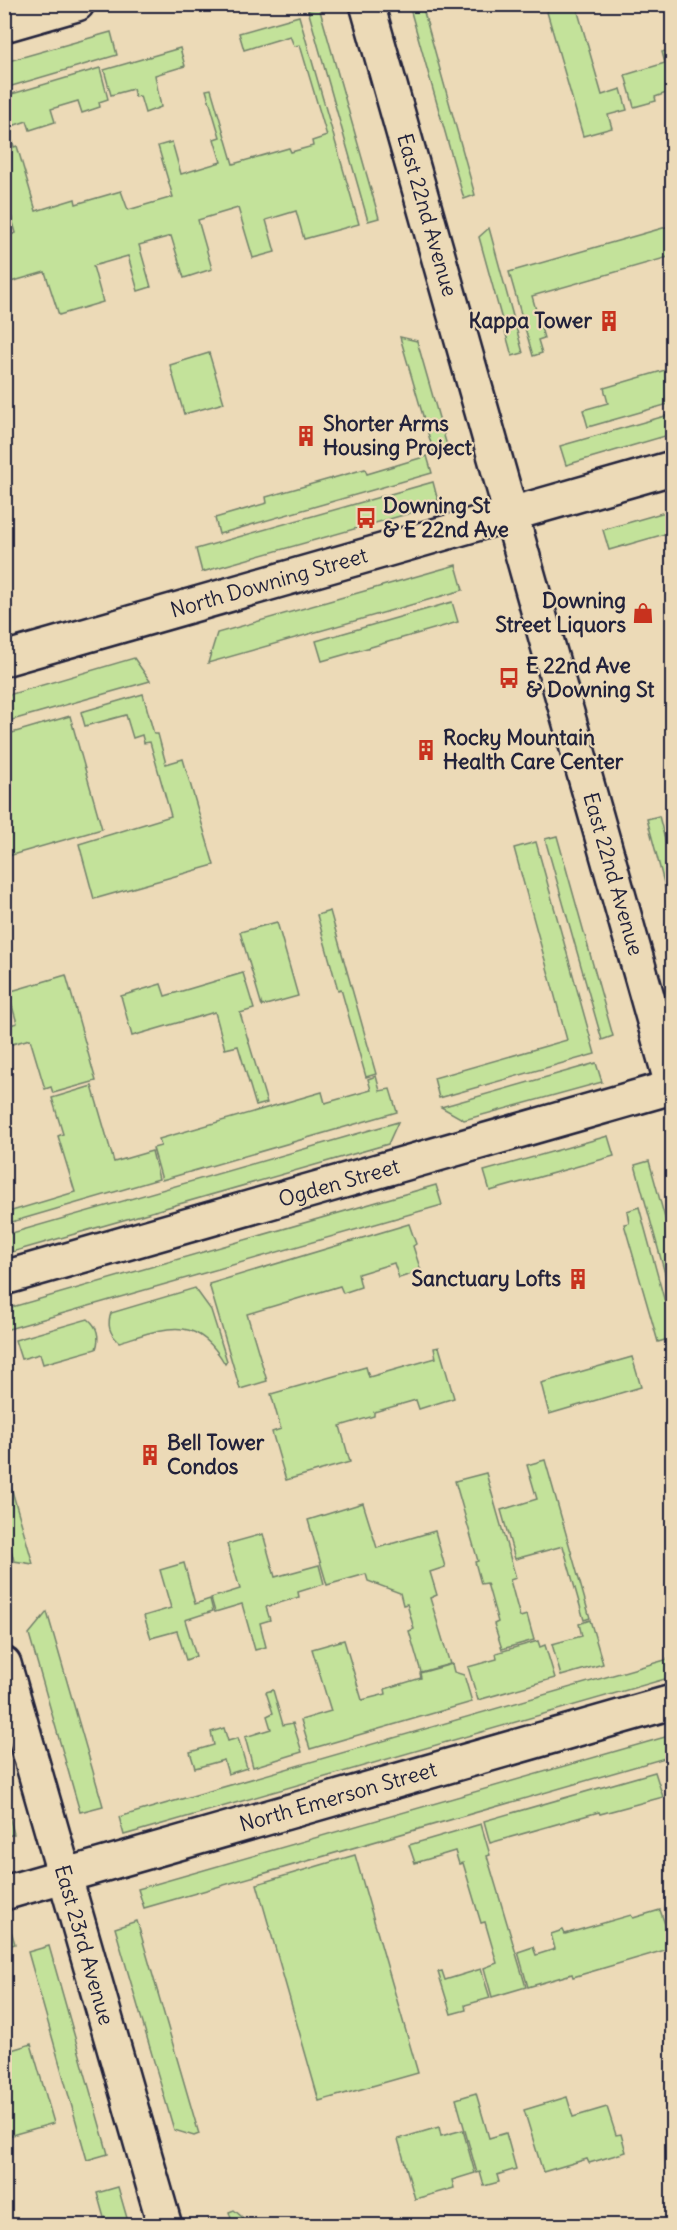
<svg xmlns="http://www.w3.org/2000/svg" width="677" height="2230" font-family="Delius,sans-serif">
  <rect width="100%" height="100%" fill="#ecdab7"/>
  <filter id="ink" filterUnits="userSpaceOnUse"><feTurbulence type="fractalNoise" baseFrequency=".0167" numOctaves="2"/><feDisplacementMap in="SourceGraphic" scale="12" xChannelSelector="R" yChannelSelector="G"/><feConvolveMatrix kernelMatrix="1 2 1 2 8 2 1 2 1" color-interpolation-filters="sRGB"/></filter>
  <g filter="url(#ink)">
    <g fill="#c3e29a" stroke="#72826a" stroke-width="1.5">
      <path d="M409 5H422L475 195 464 199Z"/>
      <path d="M545 5H576L602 95 621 89 627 110 608 115 612 128 583 136Z"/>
      <path d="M319 7 379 218 368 221 308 10Z"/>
      <path d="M299 16 359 224 304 239 296 211 266 220 275 252 253 258 238 208 198 220 212 269 184 278 171 236 139 245 151 287 138 291 128 256 93 266 103 302 59 315 45 272 7 283 9 290 5 291V237L16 233 5 194V96L100 68 108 99 99 102 100 107 82 113 78 101 51 109 55 122 30 130 27 121 9 127 14 147 17 146 36 211 75 199 76 204 121 191 128 210 173 197 158 146 172 142 181 174 221 162 214 139 220 137 206 90 211 89 233 164 289 148 291 152 313 146 312 141 327 136 300 45 294 46 290 36 244 50 239 33Z"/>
      <path d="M111 32 117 55 5 88V62Z"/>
      <path d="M180 48 185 66 155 75 161 107 145 113 140 96 135 97 133 89 111 95 104 70Z"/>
      <path d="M672 49V91L655 97 656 101 634 107 625 75 665 63 662 52Z"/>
      <path d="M670 226C673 237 673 245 672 256L532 296 544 338 538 340 542 353 533 356 509 272Z"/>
      <path d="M489 228 523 353 512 356 479 237Z"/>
      <path d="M400 337 417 341 449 453 435 457Z"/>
      <path d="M209 353 224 403 184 414 170 365Z"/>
      <path d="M672 368V403L588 427 583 410 608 403 604 388Z"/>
      <path d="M672 414V434L566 465 560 446Z"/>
      <path d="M427 456 432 473 219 534 215 518 267 503 266 497 365 469 367 474Z"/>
      <path d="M433 482 439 505 202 572 196 549Z"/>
      <path d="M672 510V532L609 550 603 530Z"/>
      <path d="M456 565 463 590 208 663 217 633Z"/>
      <path d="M452 602 458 622 322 661 316 641Z"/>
      <path d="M134 658 150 681 5 722V696Z"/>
      <path d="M143 694 154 734H158L166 764 183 759 214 865 94 899 79 844 171 816 150 742 144 743 142 735 133 738 126 715 85 726 81 712Z"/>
      <path d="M70 716 102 829 5 857V735Z"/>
      <path d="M659 816 672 867V913L647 819Z"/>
      <path d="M557 836 613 1036 602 1040 545 839Z"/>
      <path d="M536 842 595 1054 439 1098 434 1078 567 1040 514 848Z"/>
      <path d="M330 911 376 1074 366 1077 341 989 338 990 317 915Z"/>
      <path d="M277 922 298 996 262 1006 240 932Z"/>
      <path d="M243 973 254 1009 240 1013 267 1103 256 1106 238 1046 225 1049 215 1012 132 1036 121 996 161 984 165 996Z"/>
      <path d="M66 975 96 1081 53 1093 51 1087 45 1089 30 1039 12 1044 7 1026 17 1023 8 992Z"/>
      <path d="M596 1063 602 1082 464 1120 441 1107Z"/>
      <path d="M376 1076 380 1091 390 1089 397 1112 162 1180 153 1148 161 1146 159 1139 322 1092 325 1103 371 1090 368 1079Z"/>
      <path d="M92 1086 114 1162 152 1151 159 1179 5 1224V1213L75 1192 58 1136 63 1134 52 1098Z"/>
      <path d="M398 1122 388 1144 5 1254V1235Z"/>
      <path d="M608 1136 614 1156 490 1191 484 1171Z"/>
      <path d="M649 1161 672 1243V1299L635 1165Z"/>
      <path d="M436 1185 442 1205 5 1330V1309Z"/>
      <path d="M639 1207 672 1328V1338L658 1342 624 1224 629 1223 627 1211Z"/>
      <path d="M409 1224 416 1244 413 1246 421 1271 399 1278 394 1263 358 1274 361 1287 343 1293 340 1286 247 1314 267 1381 240 1389 209 1284Z"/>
      <path d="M195 1288 211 1310 227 1361 225 1364C196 1313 166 1328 119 1342 109 1333 107 1325 111 1313Z"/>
      <path d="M88 1319C98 1327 100 1337 96 1349L43 1364 40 1354 21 1359 15 1340Z"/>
      <path d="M439 1347 454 1398 419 1409 416 1400 374 1412V1416L340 1426 350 1462 286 1480 272 1432 281 1429 271 1394 366 1367 369 1377 436 1358 434 1348Z"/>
      <path d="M632 1357 641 1387 549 1414 541 1383Z"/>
      <path d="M545 1460 590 1618 584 1620 563 1546 515 1559 501 1510 537 1499 527 1465Z"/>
      <path d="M4 1466H5L33 1564 14 1561 5 1527Z"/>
      <path d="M486 1473 516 1578 510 1580 520 1617 527 1615 534 1640 502 1649 494 1624 498 1622 487 1583 481 1584 475 1562 478 1561 455 1481Z"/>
      <path d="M363 1503 377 1548 435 1531 445 1567 430 1572 437 1595 430 1598 450 1664 421 1672 409 1631 414 1629 407 1604 403 1605 400 1593 368 1581 366 1574 327 1585 308 1520Z"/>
      <path d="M263 1534 275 1577 319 1565 324 1584 298 1592 299 1597 266 1607 270 1620 260 1623 266 1647 255 1650 242 1604 215 1612 211 1598 240 1589 227 1544Z"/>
      <path d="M184 1563 195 1604 210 1599 213 1611 185 1620 196 1656 186 1660 177 1631 151 1638 144 1616 171 1608 160 1570Z"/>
      <path d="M47 1612 103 1806 80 1812 29 1634Z"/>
      <path d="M590 1620 603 1664 561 1676 552 1644 582 1636 579 1624Z"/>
      <path d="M344 1640 362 1700 386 1694 385 1689 421 1678 420 1673 452 1664 454 1672 464 1675 472 1702 310 1749 301 1720 331 1711 312 1649Z"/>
      <path d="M538 1641 540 1647 545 1645 555 1678 478 1700 468 1667 497 1659 496 1653Z"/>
      <path d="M672 1658V1677L124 1835 119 1817Z"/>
      <path d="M273 1690 283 1725 293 1723 302 1752 253 1767 245 1737 271 1729 267 1716 273 1713 266 1692Z"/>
      <path d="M224 1728 228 1741 238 1738 247 1768 228 1774 224 1760 195 1768 190 1752 214 1745 211 1732Z"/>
      <path d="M672 1735V1756L144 1908 138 1889Z"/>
      <path d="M655 1772 663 1797 600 1814 599 1812 490 1843 484 1821Z"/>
      <path d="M5 1800 14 1834 5 1837H4Z"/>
      <path d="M481 1824 490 1855 487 1856 526 1987 492 1997 484 1968 497 1963 485 1922 481 1923 463 1863 459 1864 455 1851 415 1863 409 1845Z"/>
      <path d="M355 1855 418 2073 319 2101 257 1884Z"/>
      <path d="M660 1910 667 1930 672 1929V1948L573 1977 572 1974 528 1987 518 1952 533 1947 536 1955 555 1949 551 1934 563 1930 565 1934 631 1915 633 1918Z"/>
      <path d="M137 1921 199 2134 194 2136 174 2130 115 1928Z"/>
      <path d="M9 1924 15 1944 5 1947V1925Z"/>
      <path d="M49 1946 108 2154 87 2160 28 1952Z"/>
      <path d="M481 1969 490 1998 465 2005 466 2010 451 2014 438 1972 442 1971 445 1980Z"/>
      <path d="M31 2044 54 2123 5 2137V2052Z"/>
      <path d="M476 2093 489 2138 506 2133 516 2169 497 2175 499 2182 484 2186 480 2172 477 2173 456 2099Z"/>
      <path d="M567 2097 573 2117 607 2107 616 2135 621 2134 626 2152 589 2163 587 2159 543 2172 524 2110Z"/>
      <path d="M439 2127 441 2136 463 2130 475 2173 452 2180 454 2188 415 2199 398 2139Z"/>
      <path d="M118 2187 129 2225H106L97 2193Z"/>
      <path d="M234 2210 242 2217 245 2225H233L229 2212Z"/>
    </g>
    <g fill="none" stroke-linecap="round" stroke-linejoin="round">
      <defs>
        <g id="minor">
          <path d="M4 25 77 4"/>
          <path d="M4 1278 672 1087"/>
          <path d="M4 1893 672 1702"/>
        </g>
        <g id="tertiary">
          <path d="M367 4 672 1085"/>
          <path d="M4 1664 165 2226"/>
        </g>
        <path id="secondary" d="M4 659 672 468"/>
      </defs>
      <use href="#minor" stroke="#22223b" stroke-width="38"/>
      <use href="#tertiary" stroke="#22223b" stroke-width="38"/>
      <use href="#secondary" stroke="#22223b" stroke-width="38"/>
      <use href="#minor" stroke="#ecdab7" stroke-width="33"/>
      <use href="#tertiary" stroke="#ecdab7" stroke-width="33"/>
      <use href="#secondary" stroke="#ecdab7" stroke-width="33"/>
    </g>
  </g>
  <defs>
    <symbol id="building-bare" viewBox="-9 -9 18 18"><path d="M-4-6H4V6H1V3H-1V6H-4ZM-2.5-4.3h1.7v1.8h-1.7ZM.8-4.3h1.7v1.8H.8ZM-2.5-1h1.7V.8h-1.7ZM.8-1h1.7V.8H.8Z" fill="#c8321e" stroke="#ecdab7" stroke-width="2.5" paint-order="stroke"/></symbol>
    <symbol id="bus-bare" viewBox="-9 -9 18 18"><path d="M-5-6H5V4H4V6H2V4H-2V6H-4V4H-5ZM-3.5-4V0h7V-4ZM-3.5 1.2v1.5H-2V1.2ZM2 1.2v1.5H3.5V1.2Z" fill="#c8321e" stroke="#ecdab7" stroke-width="2.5" paint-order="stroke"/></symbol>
    <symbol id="shop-bare" viewBox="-9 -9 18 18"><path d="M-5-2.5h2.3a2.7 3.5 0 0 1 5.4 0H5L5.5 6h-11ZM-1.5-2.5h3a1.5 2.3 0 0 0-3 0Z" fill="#c8321e" stroke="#ecdab7" stroke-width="2.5" paint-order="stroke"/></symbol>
  </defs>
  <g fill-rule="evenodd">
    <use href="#building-bare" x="594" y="306" width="30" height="30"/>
    <use href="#building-bare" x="291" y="421" width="30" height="30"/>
    <use href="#bus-bare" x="351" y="503" width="30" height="30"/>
    <use href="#shop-bare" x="628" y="598" width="30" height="30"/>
    <use href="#bus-bare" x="494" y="663" width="30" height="30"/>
    <use href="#building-bare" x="411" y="735" width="30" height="30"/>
    <use href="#building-bare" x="563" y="1264" width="30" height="30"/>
    <use href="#building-bare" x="135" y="1440" width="30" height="30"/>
  </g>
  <g text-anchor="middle" stroke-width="4.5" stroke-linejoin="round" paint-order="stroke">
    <g font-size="21" fill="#22223b" stroke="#ecdab7">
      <text transform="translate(427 215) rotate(74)" y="7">East 22nd Avenue</text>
      <text transform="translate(269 583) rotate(-16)" y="7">North Downing Street</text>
      <text transform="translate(613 874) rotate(74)" y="7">East 22nd Avenue</text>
      <text transform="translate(339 1183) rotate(-16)" y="7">Ogden Street</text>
      <text transform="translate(338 1797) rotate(-16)" y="7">North Emerson Street</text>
      <text transform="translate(84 1945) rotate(74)" y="7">East 23rd Avenue</text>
    </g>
    <g font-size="21" font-weight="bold" fill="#22223b" stroke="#ecdab7" text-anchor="start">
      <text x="592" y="328" text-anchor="end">Kappa Tower</text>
      <text x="323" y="431">Shorter Arms<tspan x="323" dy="24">Housing Project</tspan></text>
      <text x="383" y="513">Downing St<tspan x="383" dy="24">&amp; E 22nd Ave</tspan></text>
      <text x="626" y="608" text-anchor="end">Downing<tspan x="626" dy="24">Street Liquors</tspan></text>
      <text x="526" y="673">E 22nd Ave<tspan x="526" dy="24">&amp; Downing St</tspan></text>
      <text x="443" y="745">Rocky Mountain<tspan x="443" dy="24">Health Care Center</tspan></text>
      <text x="561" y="1286" text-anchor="end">Sanctuary Lofts</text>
      <text x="167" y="1450">Bell Tower<tspan x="167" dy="24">Condos</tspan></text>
    </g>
  </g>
  <rect width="677" height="2230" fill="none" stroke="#ecdab7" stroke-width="24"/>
  <rect x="12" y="12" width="653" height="2206" fill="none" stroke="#22223b" stroke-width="2" filter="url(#ink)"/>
</svg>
